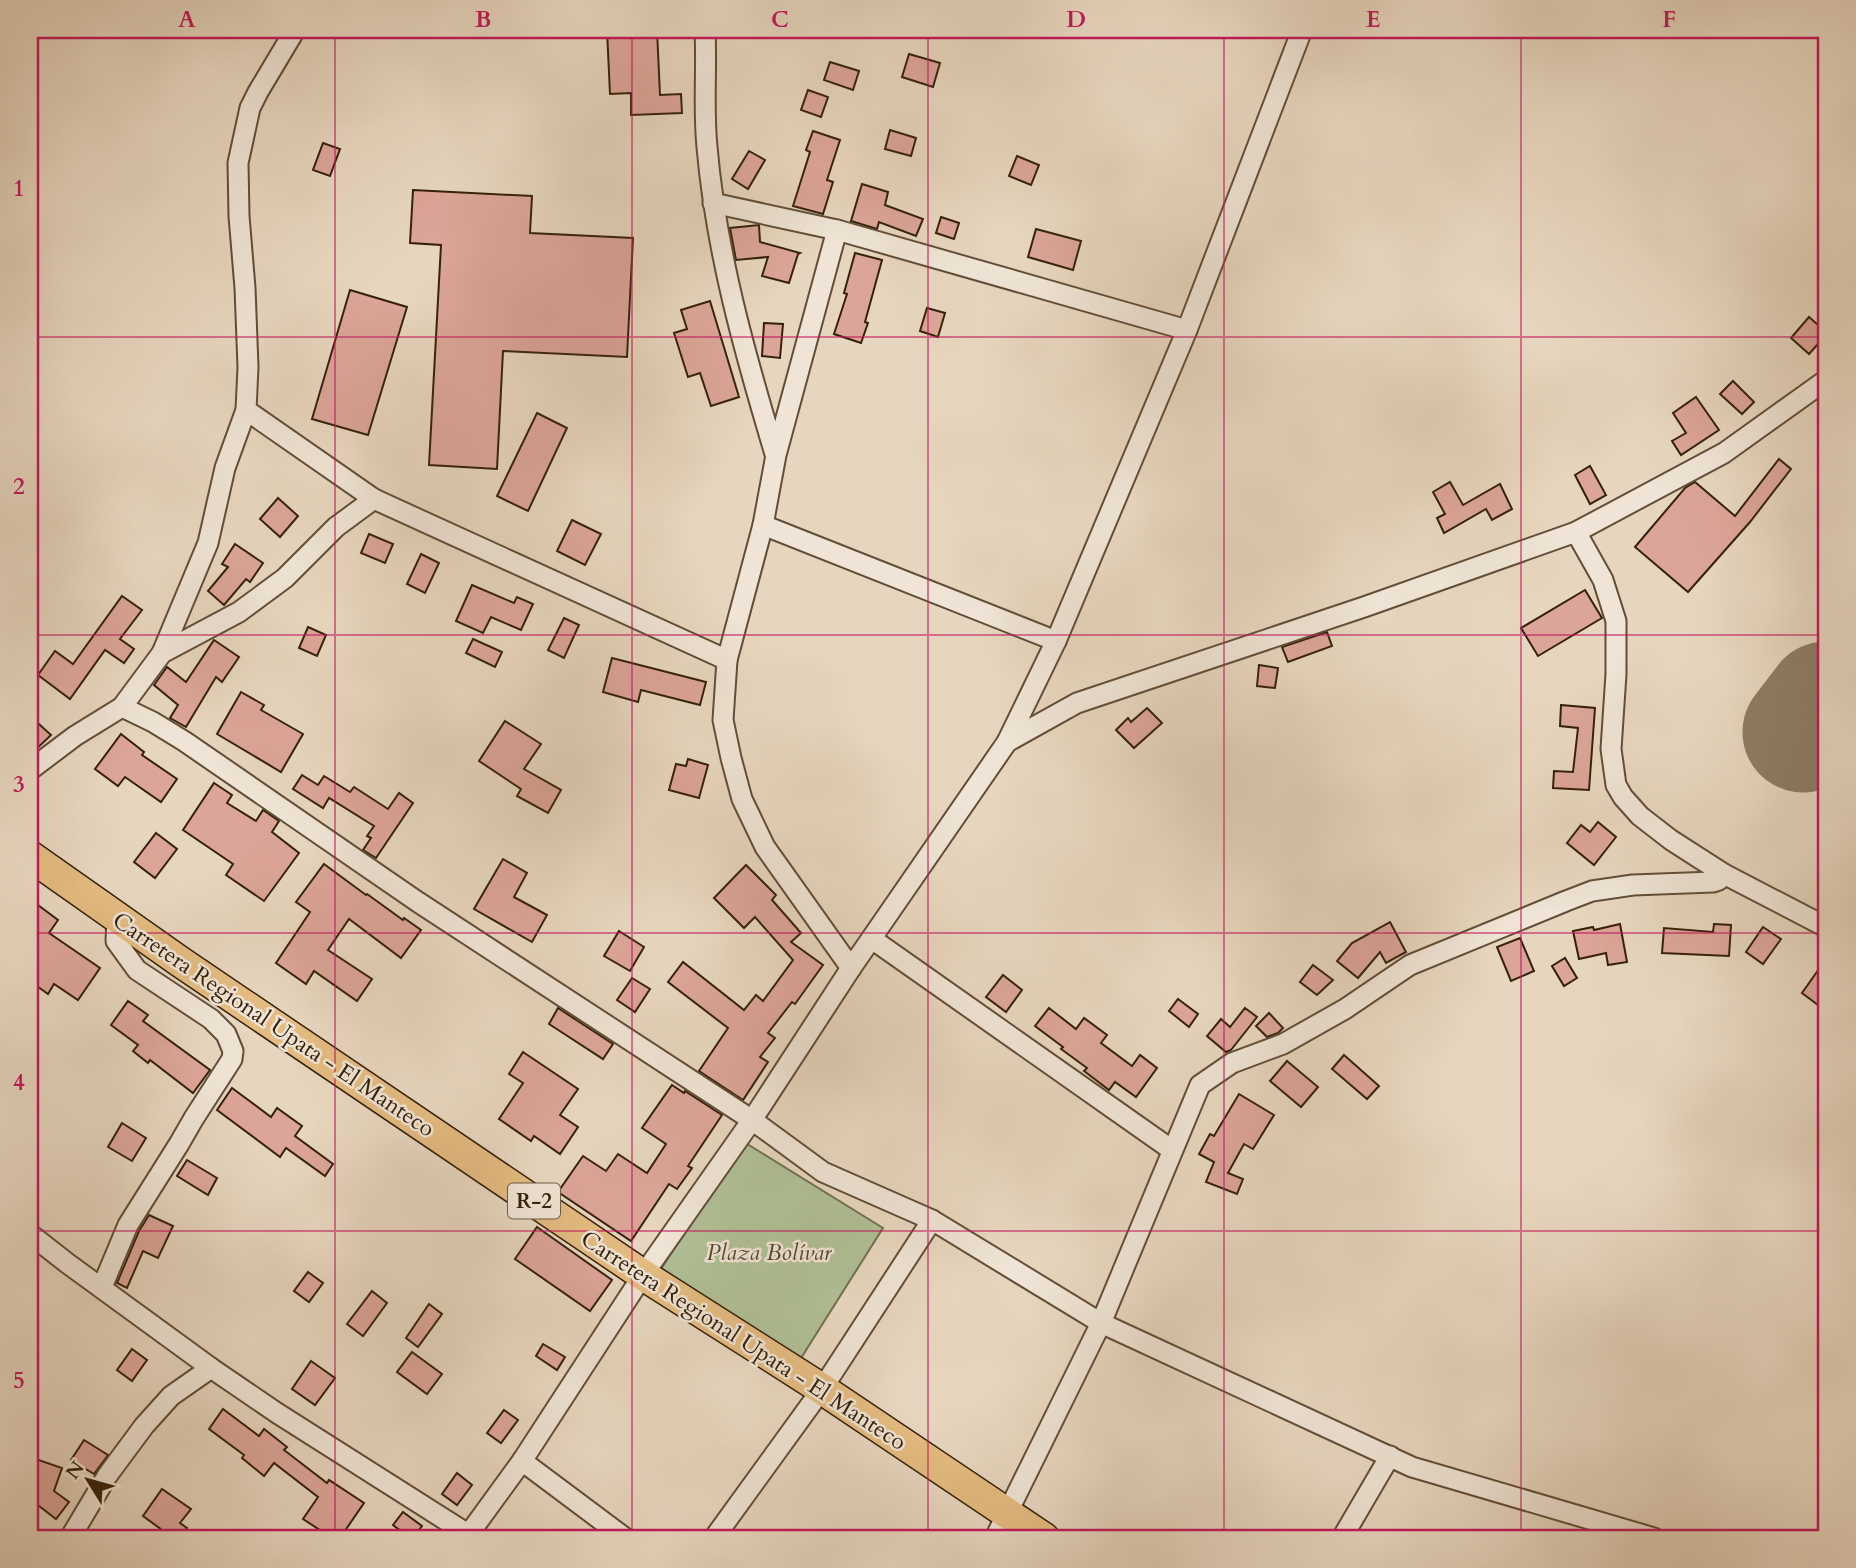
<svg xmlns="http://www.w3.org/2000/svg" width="1856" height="1568" font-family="Cardo,serif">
  <rect width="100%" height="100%" fill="#e7d6bf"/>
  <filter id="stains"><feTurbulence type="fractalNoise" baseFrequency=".00286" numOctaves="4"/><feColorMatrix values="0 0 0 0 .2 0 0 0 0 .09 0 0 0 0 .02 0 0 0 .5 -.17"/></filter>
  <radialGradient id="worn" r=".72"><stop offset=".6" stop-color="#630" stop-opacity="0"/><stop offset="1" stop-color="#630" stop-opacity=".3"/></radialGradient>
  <path fill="#b0bf96" stroke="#727050" stroke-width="2" d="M744 1142 883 1228 796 1366 657 1275Z"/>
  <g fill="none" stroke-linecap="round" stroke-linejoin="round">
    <path stroke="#8e7c64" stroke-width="121" d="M1803 732 1826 702"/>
  </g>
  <g fill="#dca599" stroke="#35210a" stroke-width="2">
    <path d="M607 30H657L660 95 681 94 682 113 631 115V93L610 94Z"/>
    <path d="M909 54 940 63 933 87 902 77Z"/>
    <path d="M830 62 859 71 853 90 824 80Z"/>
    <path d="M808 90 828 97 821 117 801 110Z"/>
    <path d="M890 130 916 138 911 156 885 149Z"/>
    <path d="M813 131 840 140 827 180 833 182 823 214 793 206 810 152 806 150Z"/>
    <path d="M323 143 340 149 330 176 313 170Z"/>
    <path d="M749 151 765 160 748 189 732 179Z"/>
    <path d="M1017 156 1039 165 1031 185 1009 176Z"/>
    <path d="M862 184 888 192 885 205 923 219 916 236 879 222 877 229 851 221Z"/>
    <path d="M413 190 532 196 530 233 633 238 627 357 503 351 497 469 429 465 441 245 410 243Z"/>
    <path d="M941 217 959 223 954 239 936 233Z"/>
    <path d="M759 225 760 242 800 253 798 254 789 283 762 276 768 257 736 260 730 228Z"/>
    <path d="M1036 229 1081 241 1073 270 1028 257Z"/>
    <path d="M855 253 882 260 865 322 868 323 861 343 834 334 847 294 844 293Z"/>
    <path d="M350 290 407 307 368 435 312 419Z"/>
    <path d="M710 301 739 397 711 406 700 373 688 377 674 333 687 329 681 310Z"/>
    <path d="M927 308 945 313 938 337 920 331Z"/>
    <path d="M1809 317 1826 332V335L1809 354 1791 338Z"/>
    <path d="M764 323 783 324 780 358 762 356Z"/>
    <path d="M1733 381 1754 402 1742 414 1720 394Z"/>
    <path d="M1696 397 1719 430 1681 455 1672 441 1686 433 1673 413Z"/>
    <path d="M537 413 567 428 528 511 497 496Z"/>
    <path d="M1779 459 1791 469 1750 522 1688 592 1635 547 1685 488 1695 482 1735 516Z"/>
    <path d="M1590 466 1606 495 1590 504 1575 475Z"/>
    <path d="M1450 482 1463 505 1500 484 1512 509 1492 520 1486 509 1444 533 1437 518 1445 514 1433 492Z"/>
    <path d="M278 498 298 516 280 537 260 519Z"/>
    <path d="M572 520 601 534 585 565 557 551Z"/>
    <path d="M369 534 393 544 385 563 361 553Z"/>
    <path d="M235 544 263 563 250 582 246 579 224 605 208 591 228 567 222 564Z"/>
    <path d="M421 554 439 563 425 593 407 584Z"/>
    <path d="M472 585 514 603 517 597 533 604 521 630 491 617 483 633 456 621Z"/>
    <path d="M1585 590 1602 618 1538 656 1521 628Z"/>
    <path d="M122 596 142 610 120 639 134 649 124 663 105 650 70 699 38 675 55 651 73 664Z"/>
    <path d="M564 618 579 625 564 658 548 650Z"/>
    <path d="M308 627 326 635 317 656 299 648Z"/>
    <path d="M1327 632 1332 646 1288 662 1282 647Z"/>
    <path d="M473 639 502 652 495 667 466 653Z"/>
    <path d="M214 640 239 657 222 682 216 677 186 727 170 718 178 705 154 685 167 667 186 682Z"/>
    <path d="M612 658 706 682 700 705 641 690 638 702 603 692Z"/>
    <path d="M1259 665 1278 668 1275 688 1257 686Z"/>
    <path d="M241 692 264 705 261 710 303 734 281 772 217 734Z"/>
    <path d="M1561 705 1595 708 1589 790 1553 788 1554 771 1573 772 1578 728 1560 726Z"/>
    <path d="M1147 708 1162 723 1134 748 1116 730 1128 718 1131 722Z"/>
    <path d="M30 716 51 735 30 755Z"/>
    <path d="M505 721 541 744 524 769 561 790 548 813 517 796 521 789 479 761Z"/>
    <path d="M121 734 144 752 142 755 177 779 161 802 125 777 118 786 95 769Z"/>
    <path d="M688 759 708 765 699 798 669 790 676 764 686 766Z"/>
    <path d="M302 775 318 785 324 776 350 792 354 787 388 809 399 793 413 803 376 858 363 850 371 838 367 836 374 826 329 798 323 808 293 789Z"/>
    <path d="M214 783 232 795 227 803 256 821 263 810 279 821 272 832 299 853 264 901 226 875 233 864 183 830Z"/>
    <path d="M1598 822 1616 837 1594 865 1567 843 1581 825 1590 832Z"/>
    <path d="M156 833 177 849 155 878 134 862Z"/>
    <path d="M503 859 527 873 514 897 547 915 532 942 474 909Z"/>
    <path d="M324 864 366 895 367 894 403 920 404 918 421 930 401 958 349 919 328 950 372 979 357 1001 314 971 306 984 276 963 310 912 296 902Z"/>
    <path d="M746 865 776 895 772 900 801 933 791 942 823 965 795 1004 792 1002 768 1033 775 1038 760 1057 768 1062 743 1100 699 1071 728 1028 668 982 683 962 744 1010 756 995 763 1001 793 960 755 917 744 928 714 898Z"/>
    <path d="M30 899 58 920 49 933 100 968 78 1000 54 984 48 994 30 981Z"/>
    <path d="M1390 922 1406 952 1386 963 1380 952 1358 978 1337 961 1352 943Z"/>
    <path d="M1620 924 1627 962 1608 965 1606 953 1579 959 1573 931 1593 927 1594 930Z"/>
    <path d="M1714 924 1731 925 1729 956 1662 953 1664 928 1713 932Z"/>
    <path d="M1763 927 1781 939 1763 964 1746 952Z"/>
    <path d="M619 931 644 947 630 971 604 956Z"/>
    <path d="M1520 938 1534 971 1511 981 1497 947Z"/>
    <path d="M1565 958 1577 978 1564 986 1552 966Z"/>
    <path d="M1826 959V1011L1802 993Z"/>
    <path d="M1313 965 1333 980 1317 995 1300 982Z"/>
    <path d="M1003 975 1022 990 1006 1012 986 997Z"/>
    <path d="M632 978 650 989 635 1012 617 1000Z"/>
    <path d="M1178 999 1198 1014 1189 1027 1169 1011Z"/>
    <path d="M128 1001 148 1015 143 1021 210 1070 193 1093 150 1060 148 1063 133 1051 138 1045 111 1025Z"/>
    <path d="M558 1008 613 1044 603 1059 549 1024Z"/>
    <path d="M1049 1008 1076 1029 1084 1018 1107 1035 1101 1043 1132 1066 1140 1055 1157 1068 1136 1097 1115 1082 1109 1090 1084 1071 1087 1068 1061 1049 1063 1047 1035 1026Z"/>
    <path d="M1245 1008 1257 1017 1231 1050 1226 1052 1207 1036 1221 1019 1230 1027Z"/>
    <path d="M1269 1013 1283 1028 1278 1033 1267 1037 1256 1026Z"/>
    <path d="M523 1052 578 1089 560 1115 578 1127 560 1154 534 1136 531 1141 499 1119 523 1083 509 1074Z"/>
    <path d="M1344 1055 1379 1086 1367 1099 1332 1069Z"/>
    <path d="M1287 1061 1318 1087 1301 1107 1270 1081Z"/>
    <path d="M672 1085 684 1093 685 1091 722 1115 688 1166 692 1168 677 1189 669 1184 631 1241 558 1192 583 1156 606 1171 618 1154 647 1173 666 1144 642 1128Z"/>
    <path d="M232 1088 271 1117 277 1108 302 1126 295 1136 333 1164 325 1176 286 1148 280 1157 217 1110Z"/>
    <path d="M1239 1094 1274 1115 1253 1149 1244 1144 1228 1173 1243 1179 1237 1194 1206 1182 1214 1162 1199 1154 1210 1134 1214 1136Z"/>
    <path d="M122 1123 146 1138 132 1161 108 1147Z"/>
    <path d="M187 1160 217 1178 208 1195 177 1176Z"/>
    <path d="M149 1215 173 1226 158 1258 143 1251 127 1288 117 1283 139 1231Z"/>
    <path d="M537 1227 612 1280 590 1311 515 1259Z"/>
    <path d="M308 1272 323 1283 309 1302 294 1291Z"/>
    <path d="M372 1291 387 1303 363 1336 347 1324Z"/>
    <path d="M429 1304 442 1314 418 1347 406 1338Z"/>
    <path d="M543 1344 565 1357 557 1370 536 1356Z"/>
    <path d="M132 1349 147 1360 132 1381 117 1370Z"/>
    <path d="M412 1352 442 1374 427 1394 397 1372Z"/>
    <path d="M311 1361 335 1378 315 1405 292 1389Z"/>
    <path d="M223 1409 259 1436 264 1429 287 1447 284 1450 327 1483 329 1480 364 1503 340 1538H332L303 1519 318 1497 274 1463 264 1476 242 1458 244 1455 209 1429Z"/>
    <path d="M504 1410 518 1420 501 1443 487 1433Z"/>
    <path d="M84 1440 108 1455 94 1474 71 1460Z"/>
    <path d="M30 1457 62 1468 54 1491 69 1502 56 1519 30 1499Z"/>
    <path d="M457 1473 472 1485 457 1505 442 1494Z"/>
    <path d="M162 1489 191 1509 180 1523 187 1528 180 1538H173L143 1516Z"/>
    <path d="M403 1512 422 1526 413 1538H410L393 1525Z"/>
  </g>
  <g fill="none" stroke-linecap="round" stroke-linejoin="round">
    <defs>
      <g id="minor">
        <path d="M705 30C707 69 703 108 707 147 716 252 745 354 775 454"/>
        <path d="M713 203 837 230 1187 330"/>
        <path d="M837 230 776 455 763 525 727 660 723 720 731 758 742 799 765 847 851 968"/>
        <path d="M246 410 374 499 727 660"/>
        <path d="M763 525 1056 641"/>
        <path d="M1576 532 1603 580 1616 621V674L1611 749 1616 785 1623 797 1640 816 1671 840 1724 874 1826 927"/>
        <path d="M162 653 208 543 225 468 246 410 248 367 245 288 239 216 238 163 250 108 258 92 295 30"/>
        <path d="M122 707 153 722 184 741 418 902 752 1120 823 1172 932 1220 1101 1323 1412 1467 1654 1538"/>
        <path d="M1007 742 1077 703 1364 607 1576 532 1724 453 1826 380"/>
        <path d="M30 770 75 736 122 707 162 653 239 612 285 578 336 527 374 499"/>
        <path d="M872 939 1172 1150"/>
        <path d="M30 1234 67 1263 211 1368 277 1413 474 1538"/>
        <path d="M102 1287 128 1225 179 1144 194 1118 232 1059 233 1051 226 1034 211 1019 137 970 116 941 117 917"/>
        <path d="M522 1461 625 1538"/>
        <path d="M70 1538 107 1476 144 1426 171 1396 211 1368"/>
        <path d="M466 1538 522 1461 643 1275 752 1120 851 968 1007 742 1056 641 1187 330 1302 30"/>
        <path d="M714 1538 822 1389 932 1220"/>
        <path d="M995 1538 1101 1323 1200 1085 1232 1063 1283 1044 1345 1009 1410 965 1566 901 1592 891 1633 885 1713 882 1719 880 1724 874"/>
        <path d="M1342 1538 1390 1456"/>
      </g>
      <path id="primary" d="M30 856 182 963 643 1275 822 1389 1044 1538"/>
    </defs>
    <use href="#minor" stroke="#624e37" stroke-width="23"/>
    <use href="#primary" stroke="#35210a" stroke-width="33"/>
    <use href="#minor" stroke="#efe4d5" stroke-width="19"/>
    <use href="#primary" stroke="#e4bb80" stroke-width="30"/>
  </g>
  <path fill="none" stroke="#c2185b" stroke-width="2" stroke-opacity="0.55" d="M335 30V1538M632 30V1538M928 30V1538M1224 30V1538M1521 30V1538M30 337H1826M30 635H1826M30 933H1826M30 1231H1826"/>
  <g text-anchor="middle" stroke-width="5" stroke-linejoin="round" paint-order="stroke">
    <rect fill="#efe4d5" stroke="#6d5c47" stroke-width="2" x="508" y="1183.5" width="52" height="35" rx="5"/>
    <g font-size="21" font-weight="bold" fill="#35210a">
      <text x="534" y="1208">R-2</text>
    </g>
    <g font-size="23" fill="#35210a" stroke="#efe4d5">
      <text transform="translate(274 1024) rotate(34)" y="8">Carretera Regional Upata - El Manteco</text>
      <text transform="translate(744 1340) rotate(33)" y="8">Carretera Regional Upata - El Manteco</text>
    </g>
    <g font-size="23" font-style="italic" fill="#54482d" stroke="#efe4d5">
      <text x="769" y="1260">Plaza Bolívar</text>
    </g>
  </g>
  <rect width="1856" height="1568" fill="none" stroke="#e7d6bf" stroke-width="77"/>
  <g transform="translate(88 1480) rotate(307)" stroke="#efe4d5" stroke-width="5" paint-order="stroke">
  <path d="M0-5L12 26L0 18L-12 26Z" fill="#35210a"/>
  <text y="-10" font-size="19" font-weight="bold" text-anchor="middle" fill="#35210a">N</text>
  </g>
  <rect x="38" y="38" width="1780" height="1492" fill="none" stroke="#c2185b" stroke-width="2.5"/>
  <g font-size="23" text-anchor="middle" font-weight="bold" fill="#c2185b">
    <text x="187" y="27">A</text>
    <text x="483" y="27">B</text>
    <text x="780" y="27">C</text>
    <text x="1076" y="27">D</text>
    <text x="1373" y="27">E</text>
    <text x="1669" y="27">F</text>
    <text x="19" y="196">1</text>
    <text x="19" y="494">2</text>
    <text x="19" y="792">3</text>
    <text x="19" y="1090">4</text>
    <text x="19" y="1388">5</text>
  </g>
  <rect width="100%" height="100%" filter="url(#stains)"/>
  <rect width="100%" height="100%" fill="url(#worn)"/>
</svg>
